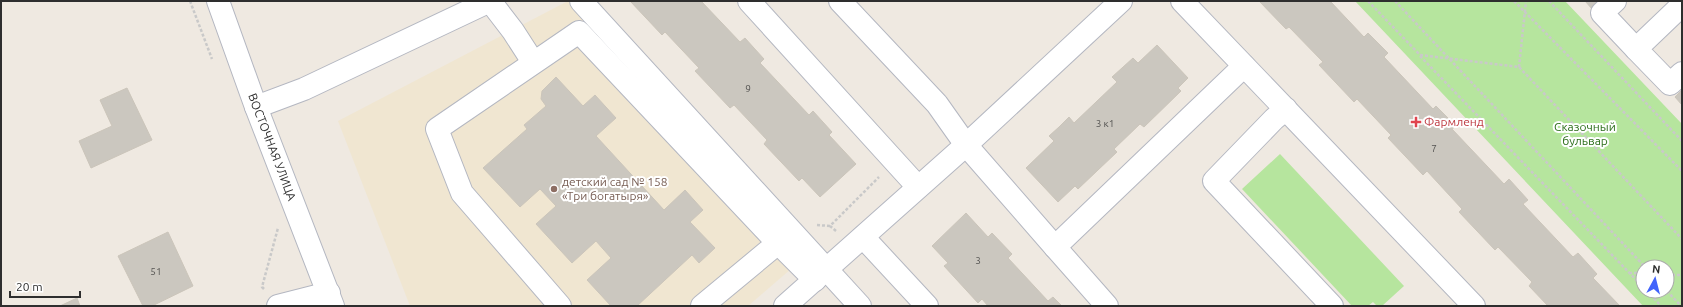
<svg xmlns="http://www.w3.org/2000/svg" width="1683" height="307" font-family="Ubuntu,sans-serif">
  <rect width="100%" height="100%" fill="#efe9e1"/>
  <path fill="#f0e6d1" d="M568 1 806 256 748 306H410L338 121Z"/>
  <g fill="#b6e59e" fill-rule="evenodd">
    <path d="M1355 1H1565L1682 124V306H1643ZM1643 267H1667V291H1643Z"/>
    <path d="M1280 154 1404 286 1382 306H1377L1373 302 1368 306H1352L1242 189Z"/>
  </g>
  <g fill="#cbc7bf" stroke="#cbc5ba">
    <path d="M630 1H701L740 42 745 38 754 48 764 59 760 63 809 115 813 111 832 132 829 135 856 164 820 197 802 178 799 181 764 144 767 140 734 105 730 108 695 71 699 68 665 32 662 35Z"/>
    <path d="M1259 1H1330L1364 37 1368 33 1388 53 1384 57 1433 109 1436 106 1456 126 1452 129 1504 184 1509 179 1528 200 1523 204 1573 257 1578 253 1597 274 1593 278 1620 306H1548L1529 286 1532 282 1498 247 1495 250 1459 212 1462 209 1427 171 1423 175 1388 138 1391 135 1357 99 1354 102 1319 65 1323 62 1289 27 1286 29Z"/>
    <path d="M1585 1H1603L1593 10Z"/>
    <path d="M1157 45 1188 78 1178 88 1181 91 1144 127 1140 124 1114 149 1117 152 1078 189 1075 186 1058 202 1026 168 1054 141 1049 136 1059 127 1069 117 1074 123 1117 82 1112 77 1133 58 1138 63Z"/>
    <path d="M556 77 583 106 595 95 616 118 596 136 664 210 685 190 703 210 690 222 715 248 699 263 692 255 637 306H611L587 280 611 258 596 241 572 263 536 224 556 206 540 189 520 207 483 168 527 129 524 125 546 106 541 99 542 91Z"/>
    <path d="M127 88 152 140 91 168 79 141 112 126 100 100Z"/>
    <path d="M1682 90V105L1675 97Z"/>
    <path d="M966 213 988 237 992 233 1012 254 1008 258 1048 301 1053 297 1062 306H988L982 299 978 303 944 266 948 263 932 246Z"/>
    <path d="M168 232 193 286 152 306H143L118 256Z"/>
    <path d="M77 298 80 306H60Z"/>
  </g>
  <g fill="none" stroke-linecap="round" stroke-linejoin="round">
    <defs>
      <g id="minor">
        <path d="M218 1 256 107 333 306"/>
        <path d="M490 1 513 31 533 62"/>
        <path d="M581 1 860 306"/>
        <path d="M749 1 918 187"/>
        <path d="M840 1 937 104 966 145 1055 247 1244 66"/>
        <path d="M1182 1 1474 306"/>
        <path d="M1615 1 1602 13 1636 49"/>
        <path d="M1682 5 1636 49 1670 84 1682 73"/>
        <path d="M256 107 304 89 490 1"/>
        <path d="M1286 109 1274 119 1214 181 1332 306"/>
        <path d="M863 237 927 306"/>
        <path d="M778 243 815 280"/>
        <path d="M1055 247 1107 306"/>
        <path d="M278 306 329 293"/>
        <path d="M560 306 462 193 437 129 579 32 778 243 702 306"/>
        <path d="M785 306 966 145 1121 1"/>
      </g>
    </defs>
    <use href="#minor" stroke="#b4b7c1" stroke-width="24"/>
    <g stroke="#c9c9c9" stroke-width="2.5" stroke-dasharray="3 2" stroke-linecap="butt">
      <path d="M190 1 212 59"/>
      <path d="M1368 1 1420 55 1519 67 1682 239"/>
      <path d="M1395 1 1645 267"/>
      <path d="M1514 1 1682 171"/>
      <path d="M1549 1 1682 141"/>
      <path d="M1420 56 1643 287"/>
      <path d="M1519 67 1526 1"/>
      <path d="M817 225 830 226"/>
      <path d="M836 231 830 226 879 177"/>
      <path d="M1629 273H1643"/>
      <path d="M1667 275H1682"/>
      <path d="M264 289 262 287 278 228"/>
      <path d="M1647 291 1661 306"/>
      <path d="M1667 291 1681 306"/>
    </g>
    <use href="#minor" stroke="#fff" stroke-width="22"/>
  </g>
  <path fill="#e0444e" stroke="#fff" stroke-width="1.5" d="M1414 116h4v4h4v4h-4v4h-4v-4h-4v-4h4z"/>
  <circle fill="#8d6e63" stroke="#fff" stroke-width="1.5" cx="554" cy="189" r="4"/>
  <g text-anchor="middle" stroke-width="4" stroke-linejoin="round" paint-order="stroke">
    <g font-size="10" fill="#555452">
      <text x="748" y="92">9</text>
      <text x="1105" y="127">3 к1</text>
      <text x="1434" y="152">7</text>
      <text x="978" y="264">3</text>
      <text x="156" y="275">51</text>
    </g>
    <g font-size="12" fill="#be3a42" stroke="#fff" text-anchor="start">
      <text x="1424" y="126">Фармленд</text>
    </g>
    <g font-size="12" fill="#2c6e1b" stroke="#fff">
      <text x="1585" y="131">Сказочный<tspan x="1585" dy="14">бульвар</tspan></text>
    </g>
    <g font-size="12" fill="#2e2e2e" stroke="#fff">
      <text transform="translate(272 147) rotate(69)" y="4">ВОСТОЧНАЯ УЛИЦА</text>
    </g>
    <g font-size="12" fill="#785e54" stroke="#fff" text-anchor="start">
      <text x="562" y="186">детский сад № 158<tspan x="562" dy="14">«Три богатыря»</tspan></text>
    </g>
  </g>
  <rect width="1683" height="307" fill="none" stroke="#2e2e2e" stroke-width="4"/>
  <g transform="translate(1655 279) rotate(7)"><circle r="19" fill="#ffffff" stroke="#ababab"/>
  <path d="M0-3L7 15L0 10L-7 15Z" fill="#4264fb"/>
  <text y="-6" font-size="11" font-weight="bold" text-anchor="middle" fill="#2e2e2e">N</text>
  </g>
  <path d="M10 291v6h70v-6" fill="none" stroke="#2e2e2e" stroke-width="2"/>
  <text x="16" y="291" font-size="12" fill="#2e2e2e" stroke="#ffffff" stroke-width="3" paint-order="stroke">20 m</text>
</svg>
